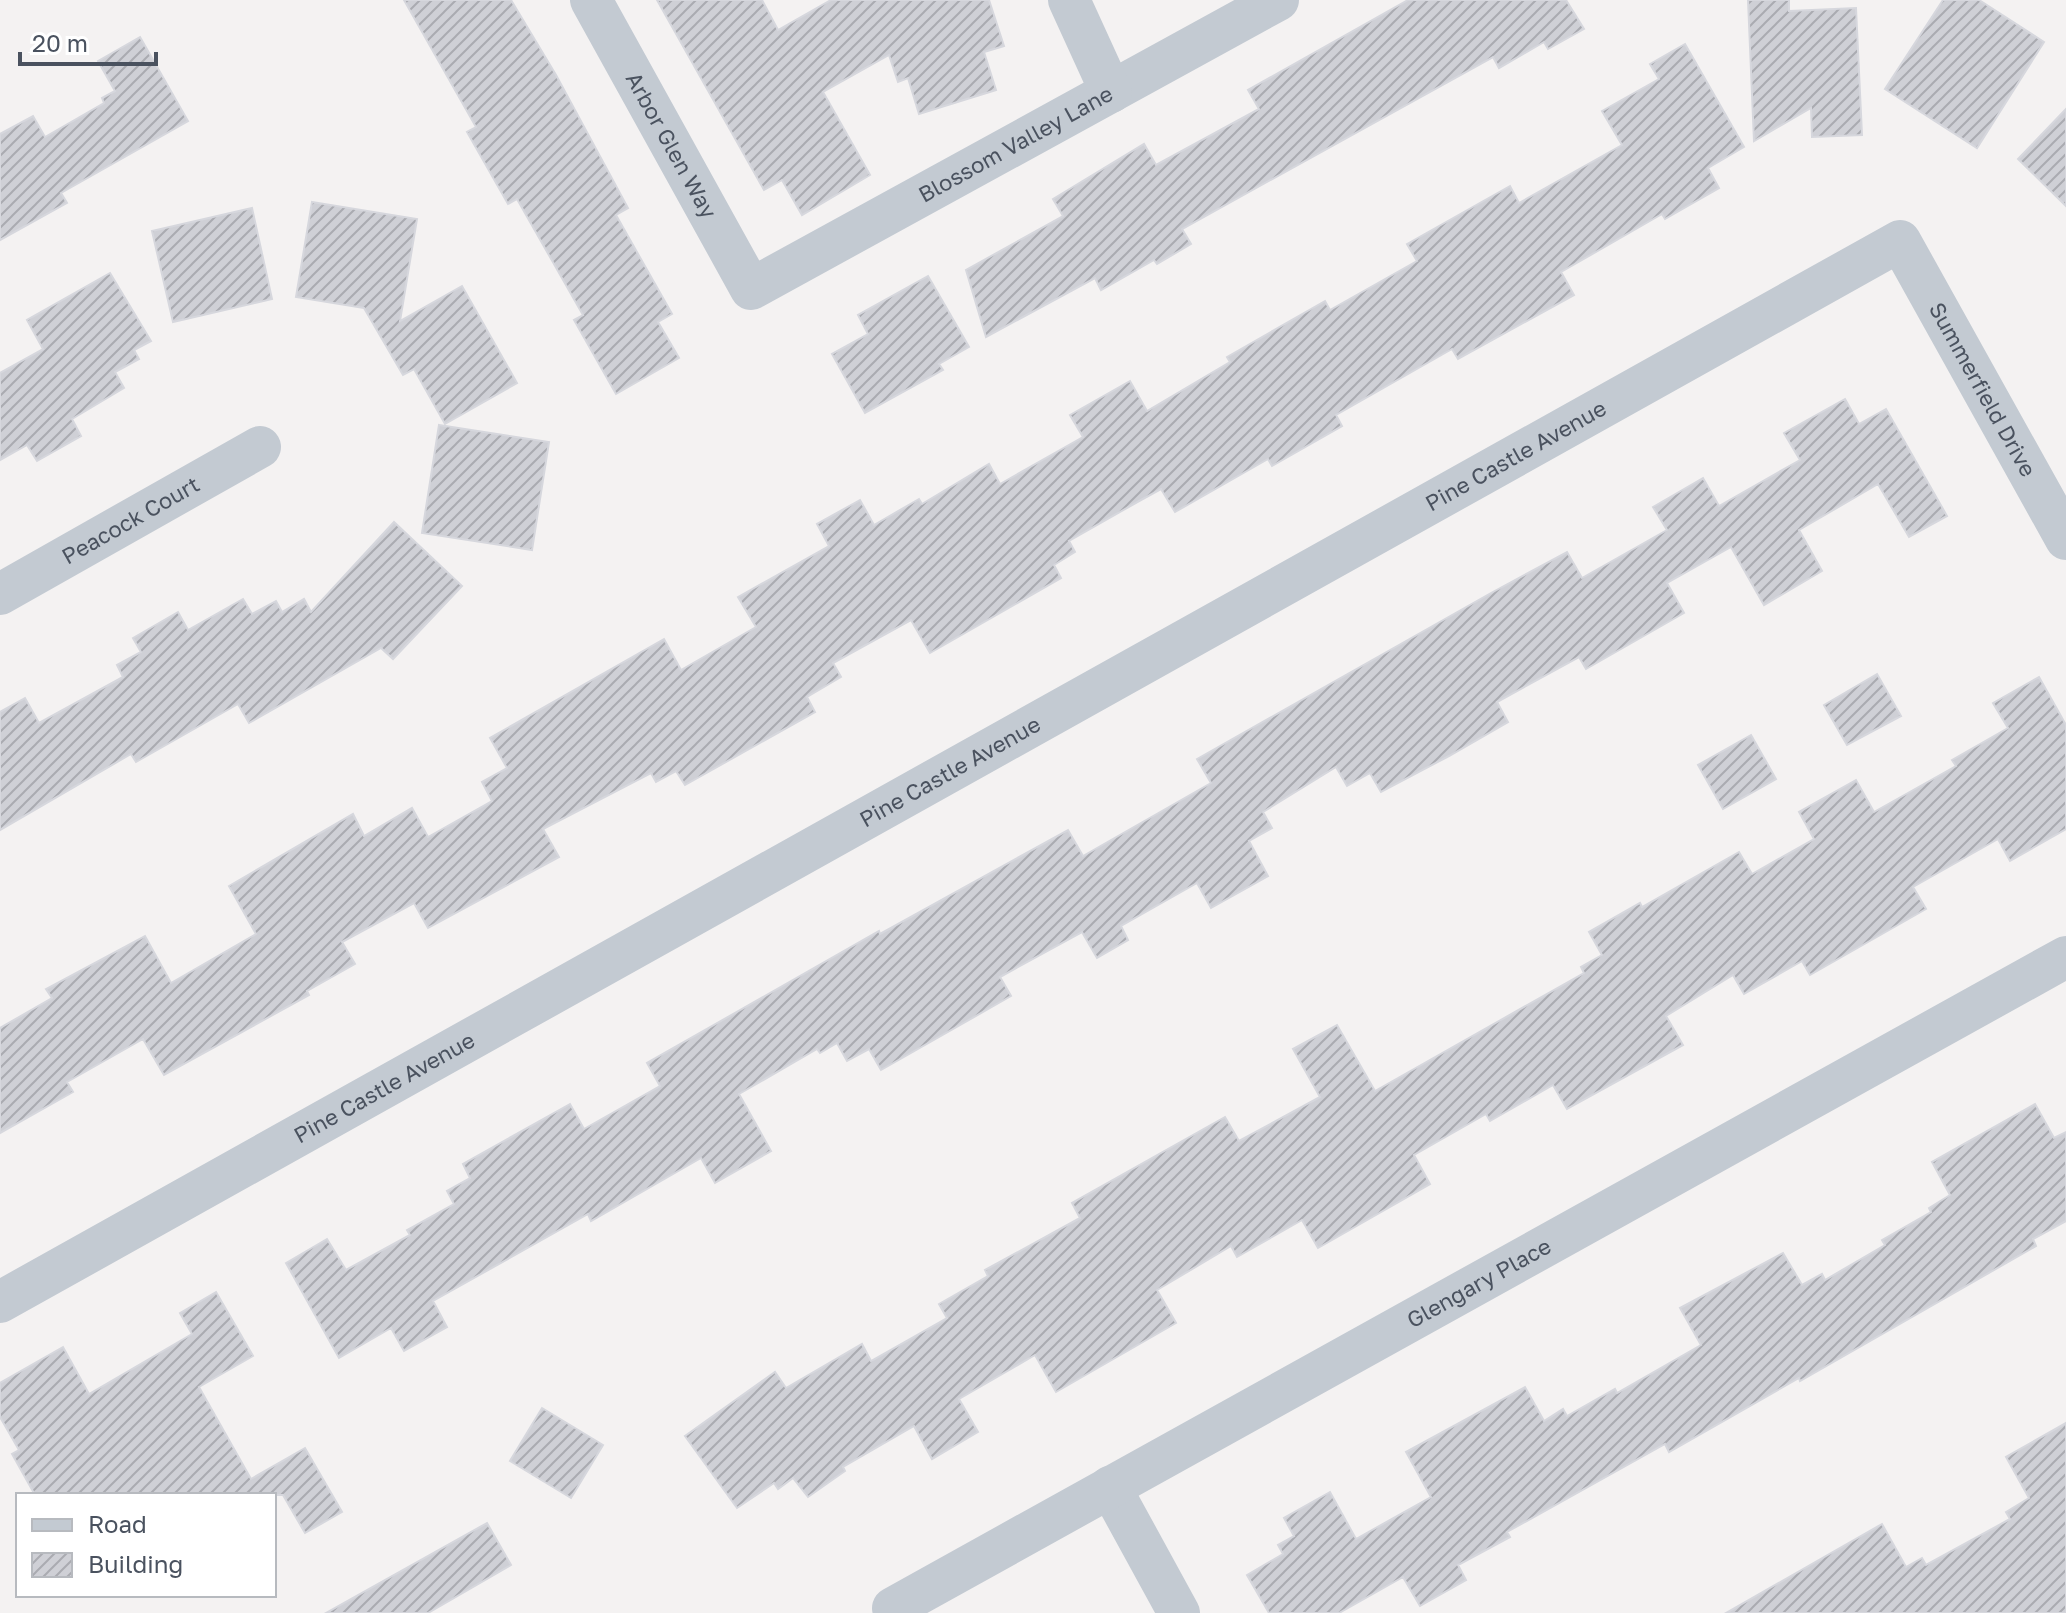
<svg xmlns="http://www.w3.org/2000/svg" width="2066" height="1613" font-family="'Golos Text',sans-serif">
  <defs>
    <pattern id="building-hatch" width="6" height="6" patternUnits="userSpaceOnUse" patternTransform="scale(2)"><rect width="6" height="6" fill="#cfd0d6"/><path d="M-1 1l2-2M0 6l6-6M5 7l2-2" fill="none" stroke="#aaabb1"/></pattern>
  </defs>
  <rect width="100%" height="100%" fill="#f4f2f2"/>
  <g fill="url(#building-hatch)" stroke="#d6d7dd" stroke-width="2">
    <path d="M404 0H511L556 75 628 208 616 215 672 314 658 322 679 358 616 394 574 320 583 315 517 199 508 204 467 132 476 127Z"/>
    <path d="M657 0H762L778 30 831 0H989L1004 46 984 52 996 90 919 114 908 78 898 82 889 55 823 92 870 175 802 215 782 180 764 190Z"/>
    <path d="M1408 0H1566L1584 29 1548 49 1544 42 1499 68 1493 57 1182 229 1191 244 1157 264 1154 260 1101 290 1095 278 986 337 966 270 1063 216 1053 199 1144 144 1156 165 1259 109 1248 90Z"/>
    <path d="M1748 0H1789V11L1856 8 1862 135 1812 137 1811 108 1754 141Z"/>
    <path d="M1943 0H1979L2044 42 1977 148 1885 89Z"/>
    <path d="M140 37 188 121 61 193 67 203 0 240V134L33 116 45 137 104 103 102 98 115 91 98 61Z"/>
    <path d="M1685 44 1744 147 1708 168 1719 188 1665 219 1662 214 1561 272 1574 295 1458 359 1452 349 1336 415 1342 426 1272 466 1268 459 1175 512 1161 489 1141 500 1069 541 1075 552 1054 565 1061 578 930 653 911 620 833 663 841 677 807 697 815 712 685 785 676 771 656 782 651 773 543 829 559 857 428 928 414 903 342 942 355 964 307 991 309 995 164 1075 143 1039 67 1082 73 1092 0 1133V1028L52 998 46 989 145 936 171 983 256 934 229 886 353 814 364 836 412 808 428 837 492 801 482 782 507 768 490 738 664 639 681 670 756 627 738 597 829 546 817 524 860 500 874 525 919 499 922 504 989 464 1000 484 1083 437 1070 415 1130 381 1147 411 1230 362 1227 357 1325 301 1330 310 1417 261 1407 244 1510 186 1519 203 1622 145 1602 111 1659 79 1650 64Z"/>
    <path d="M2066 109V206L2018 159Z"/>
    <path d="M312 202 417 219 400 321 462 286 517 383 445 424 414 369 403 375 364 308 296 297Z"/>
    <path d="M252 208 272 299 173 322 152 231Z"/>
    <path d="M110 273 151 341 134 350 139 359 115 372 124 388 72 419 81 436 37 461 27 445 0 460V373L43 349 27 320Z"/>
    <path d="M928 276 969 347 939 364 943 370 865 413 832 354 868 334 858 315Z"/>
    <path d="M1845 399 1859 424 1886 409 1947 516 1909 537 1878 484 1799 530 1822 571 1764 605 1731 547 1667 583 1684 613 1586 669 1579 657 1497 702 1508 722 1449 756 1381 792 1370 773 1347 786 1336 767 1263 812 1272 828 1249 841 1268 876 1211 908 1197 883 1121 926 1128 940 1097 958 1082 932 1000 977 1011 996 881 1070 869 1049 847 1061 837 1043 820 1053 817 1049 739 1094 771 1151 715 1183 701 1158 591 1221 588 1214 433 1301 447 1327 404 1351 391 1328 339 1358 286 1263 327 1239 346 1270 410 1235 407 1230 454 1204 447 1191 470 1178 463 1164 570 1104 584 1129 660 1086 647 1063 879 931 880 934 1068 830 1083 856 1211 783 1197 759 1491 593 1567 552 1582 578 1667 530 1653 507 1703 478 1719 506 1800 460 1784 433Z"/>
    <path d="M439 425 549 442 532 550 422 533Z"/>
    <path d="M394 522 462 586 393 659 381 648 249 723 238 704 136 762 131 754 0 830V712L25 698 39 723 123 677 117 665 141 652 133 638 178 612 188 630 243 599 252 614 276 601 282 612 304 599 311 612Z"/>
    <path d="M1877 674 1901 716 1847 745 1824 705Z"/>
    <path d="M2039 677 2066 725V829L2010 861 1998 839 1913 887 1926 909 1810 975 1802 961 1744 994 1733 975 1666 1016 1683 1045 1567 1109 1553 1085 1490 1121 1486 1114 1414 1155 1430 1184 1318 1248 1302 1220 1237 1257 1231 1246 1157 1290 1176 1323 1056 1392 1035 1355 959 1399 978 1432 932 1459 914 1426 843 1467 845 1471 808 1497 793 1478 778 1489 774 1483 737 1508 685 1436 775 1372 786 1388 862 1344 871 1361 947 1318 939 1304 988 1276 985 1270 1080 1218 1072 1203 1225 1117 1239 1141 1320 1097 1293 1049 1337 1025 1375 1091 1584 973 1581 967 1602 955 1589 932 1640 903 1642 907 1739 852 1752 874 1814 839 1799 812 1856 780 1874 812 1956 766 1952 760 2008 728 1993 703Z"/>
    <path d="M1751 735 1776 779 1723 809 1698 765Z"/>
    <path d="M2035 1104 2054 1138 2066 1132V1221L2033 1239 2036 1246 1800 1381 1799 1378 1669 1452 1665 1444 1507 1532 1510 1537 1458 1565 1466 1580 1420 1606 1403 1577 1339 1613H1269L1247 1575 1283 1554 1278 1545 1294 1536 1284 1518 1330 1492 1356 1539 1431 1497 1406 1452 1525 1387 1544 1421 1563 1409 1567 1416 1615 1389 1617 1393 1701 1345 1680 1308 1783 1253 1802 1285 1822 1274 1825 1280 1885 1245 1882 1240 1931 1212 1929 1208 1950 1195 1932 1162Z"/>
    <path d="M216 1292 253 1356 199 1387 251 1479 305 1448 342 1512 305 1533 283 1495H35L12 1454 19 1450 0 1417V1383L63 1347 89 1394 192 1334 180 1313Z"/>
    <path d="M542 1408 603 1445 571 1498 510 1461Z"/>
    <path d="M2066 1423V1613H1726L1882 1524 1906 1567 1922 1558 1926 1565 2010 1519 2006 1512 2029 1498 2006 1457Z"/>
    <path d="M487 1523 511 1565 428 1613H326Z"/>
  </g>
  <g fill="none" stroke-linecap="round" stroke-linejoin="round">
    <g stroke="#c3cad2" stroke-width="42">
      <path id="s1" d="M591 0 751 289 1278 0"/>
      <path d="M1069 0 1111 92"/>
      <path id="s2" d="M0 594 260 447"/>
      <path id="s3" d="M0 1302 1900 241 2066 539"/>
      <path d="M1110 1487 1179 1613"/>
      <path id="s4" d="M893 1608 2066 957"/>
    </g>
  </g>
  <g text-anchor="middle" stroke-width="6" stroke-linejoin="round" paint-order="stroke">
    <g font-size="22" fill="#4a525f" stroke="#fff">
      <text dy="8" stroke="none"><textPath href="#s1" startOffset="166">Arbor Glen Way</textPath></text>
      <text dy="8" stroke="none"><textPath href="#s1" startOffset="632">Blossom Valley Lane</textPath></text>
      <text dy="8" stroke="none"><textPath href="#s3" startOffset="2346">Summerfield Drive</textPath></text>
      <text dy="8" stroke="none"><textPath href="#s3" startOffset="1736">Pine Castle Avenue</textPath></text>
      <text dy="8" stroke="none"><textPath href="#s2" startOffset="150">Peacock Court</textPath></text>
      <text dy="8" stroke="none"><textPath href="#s3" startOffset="1088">Pine Castle Avenue</textPath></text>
      <text dy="8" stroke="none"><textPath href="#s3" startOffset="440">Pine Castle Avenue</textPath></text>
      <text dy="8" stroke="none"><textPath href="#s4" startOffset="670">Glengary Place</textPath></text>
    </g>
  </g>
  <rect x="16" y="1493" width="260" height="104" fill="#ffffff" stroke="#b7babf" stroke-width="2"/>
  <rect x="32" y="1519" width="40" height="12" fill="#c3cad2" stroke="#b7babf" stroke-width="2"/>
  <text x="88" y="1533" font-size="24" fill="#4a525f">Road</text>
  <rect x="32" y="1553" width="40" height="24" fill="url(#building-hatch)" stroke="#b7babf" stroke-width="2"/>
  <text x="88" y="1573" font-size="24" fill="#4a525f">Building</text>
  <path d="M20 52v12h136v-12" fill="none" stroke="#4a525f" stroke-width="4"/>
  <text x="32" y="52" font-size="24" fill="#4a525f" stroke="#ffffff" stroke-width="6" paint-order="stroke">20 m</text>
</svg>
